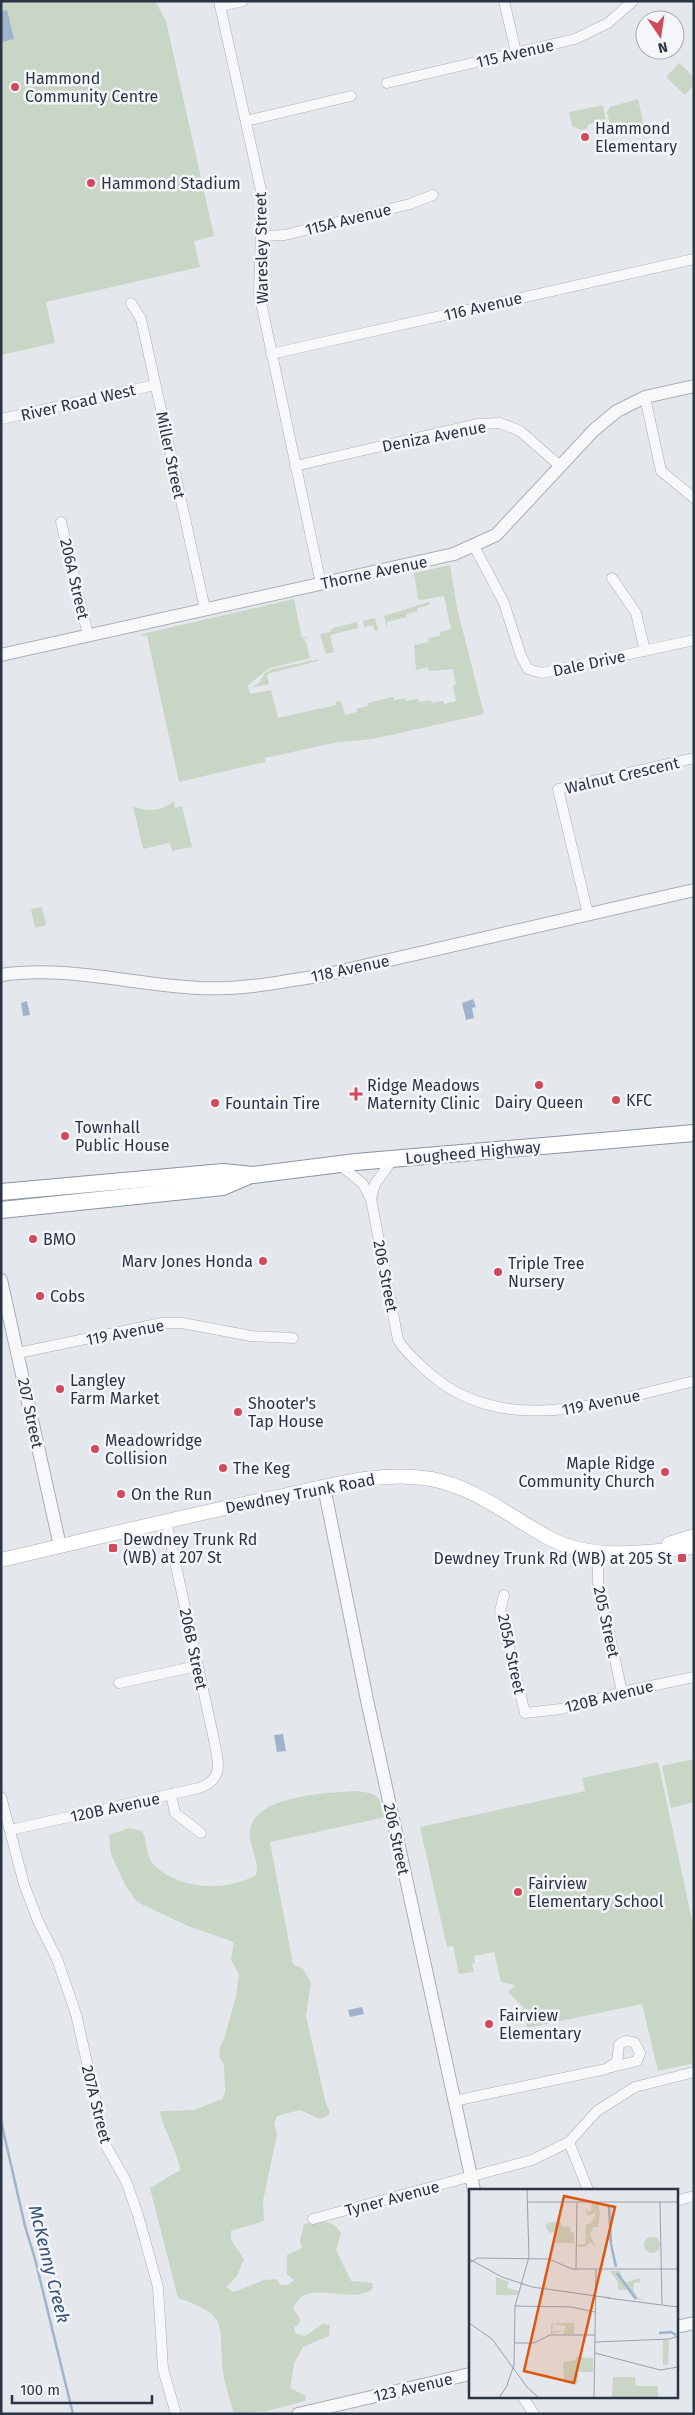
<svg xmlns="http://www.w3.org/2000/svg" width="695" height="2415" font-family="'Fira Sans',sans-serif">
  <rect width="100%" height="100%" fill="#e4e7ec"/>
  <g fill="#c9d6c5">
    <path d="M1 1H155L166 21 214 236 194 241 200 267 46 302 55 343 1 355Z"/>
    <path d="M679 63 694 77V85L685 95 666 77Z"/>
    <path d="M638 99 644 127 639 133 624 137 620 135 618 127 611 129 607 112 610 107Z"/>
    <path d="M603 105 606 120 589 124 586 129 581 130 572 126 569 112Z"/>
    <path d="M450 565 457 608 484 714 373 739 338 742 265 758V762L179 782 147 636H143L142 634 294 599 302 638 311 636 303 639 306 642 310 658 270 668 248 685 250 694 271 690 278 718 336 705V702L341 701 345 715 357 712 356 709 368 706V703L393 697 394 700 405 698 406 701 418 699 419 702 431 700 432 703 443 701 444 704 456 701 453 685 456 684 453 669 429 671 428 667 416 670 414 645 429 642 428 638 440 636V632L451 629 444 596 421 600 418 599 414 573Z"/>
    <path d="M429 602V605L417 608 418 611 406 614 407 617 387 622V628L384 616Z"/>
    <path d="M375 618 378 630 375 631 373 625 364 627 363 621Z"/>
    <path d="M357 622 358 628 330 635 334 652 326 654 320 634 330 632 333 628Z"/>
    <path d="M319 659 318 661 267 674 269 684 250 688 259 683 265 673 273 669Z"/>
    <path d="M174 801 175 808 182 806 192 847 172 851 170 843 143 849 133 806C148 812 161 812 174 801Z"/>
    <path d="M42 907 46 925 35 928 31 909Z"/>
    <path d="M694 1759V1802L671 1808 662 1766Z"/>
    <path d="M658 1762 694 1929V2063L658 2071 642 2004 527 2028 523 2007 508 1992 515 1985 501 1982 494 1952 474 1956 475 1963 472 1964 474 1972 459 1974 453 1946 447 1947 420 1827 585 1791 582 1778Z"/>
    <path d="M355 1791C381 1794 377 1794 386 1817L270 1842 293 1964 303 1969 311 1983 306 2016 326 2104 330 2111 329 2115 320 2119 300 2110 277 2116 274 2123 277 2134 263 2201 264 2221 231 2231V2240L244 2259 237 2276 226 2287 234 2292 264 2280 277 2279 280 2285H288L294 2280 287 2274V2255L302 2248 300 2241 304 2224C320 2222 332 2218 341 2233L336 2250 351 2281 373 2283 372 2290C344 2305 307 2276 293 2308L300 2319 299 2324 294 2327 295 2333 305 2336 323 2324 330 2325 329 2336 303 2347 294 2364 290 2388 306 2396 305 2401 267 2411 234 2414C230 2400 225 2386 223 2372 218 2324 231 2316 178 2298L150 2188 180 2170C177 2150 165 2133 160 2114L161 2111 194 2110 222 2099 225 2092 224 2065 219 2057 220 2047 224 2039 236 1996 239 1974 231 1960 234 1942 188 1926 137 1902 125 1885 111 1854 109 1835 129 1828 142 1831C148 1842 145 1857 155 1866 180 1890 227 1892 256 1875 260 1859 248 1846 250 1830 255 1795 328 1793 355 1791Z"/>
  </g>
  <g fill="#9fb4cc">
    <path d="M7 10 14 39 2 42 1 11Z"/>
    <path d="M473 999 476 1007 472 1008 474 1018 466 1020 462 1003Z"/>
    <path d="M27 1001 30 1015 23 1016 21 1003Z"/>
    <path d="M283 1734 286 1751 277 1752 274 1735Z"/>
    <path d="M362 2007 364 2014 350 2017 348 2010Z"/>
  </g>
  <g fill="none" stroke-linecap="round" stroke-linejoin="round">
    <path stroke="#9fb4cc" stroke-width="2.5" d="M1 2121 25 2226 35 2259 73 2414"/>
    <defs>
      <g id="minor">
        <path d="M219 1 262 195 259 293 321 584"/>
        <path d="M504 1 516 52"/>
        <path d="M220 6 243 1"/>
        <path d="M387 83 575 39 608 23 633 1"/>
        <path d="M246 121 351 96"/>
        <path d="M262 236 285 235 410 204 433 195"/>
        <path d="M131 303 141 319 205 609"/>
        <path d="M271 354 694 259"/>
        <path d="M645 397 661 471 694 498"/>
        <path d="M1 419 155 385"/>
        <path d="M295 466 477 424 500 423 520 431 560 466"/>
        <path d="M61 522 88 635"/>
        <path d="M474 546 504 603 521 656 528 669 542 673 694 640"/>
        <path d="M612 578 636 613 645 651"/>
        <path d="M588 914 558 789 694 758"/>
        <path d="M339 1164 363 1184 371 1199 398 1340C406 1353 417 1362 429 1373 504 1440 609 1401 694 1381"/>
        <path d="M371 1199 375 1184 393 1159"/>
        <path d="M18 1353 162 1323H182L251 1336 293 1338"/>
        <path d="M598 1552V1582L622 1692"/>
        <path d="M504 1595 500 1611 525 1713 561 1709 622 1692 694 1677"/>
        <path d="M119 1683 197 1666"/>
        <path d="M171 1794 175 1813 201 1833"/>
        <path d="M1 1797 24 1884 38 1921 57 1959 76 2014 106 2146 126 2181 138 2215 158 2287 163 2369 176 2414"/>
        <path d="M10 1830 199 1788C227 1778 217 1758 213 1735L166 1521"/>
        <path d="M454 2101 606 2069 617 2062 619 2045C624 2040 629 2040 635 2043L640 2053 637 2061 612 2067"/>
        <path d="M569 2142 588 2190"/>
        <path d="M676 2201 694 2196"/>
        <path d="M313 2219 532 2160 569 2142 597 2111 635 2087 694 2072"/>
        <path d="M522 2396 534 2414"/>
      </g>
      <g id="tertiary">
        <path d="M1 655 454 554 496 535 594 430 617 411 645 397 694 386"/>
        <path d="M1 975C67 965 133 985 199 988 242 990 282 982 324 975L694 890"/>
        <path d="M1 1280 60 1546"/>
        <path d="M324 1487 367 1700 474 2190"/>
        <path d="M676 2327 694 2323"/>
        <path d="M298 2414 470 2374"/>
      </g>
      <g id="secondary">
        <path d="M669 1544 694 1536"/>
        <path d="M1 1560C95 1538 188 1515 282 1496 330 1486 381 1470 431 1479 475 1487 510 1517 549 1538 594 1562 646 1552 694 1547"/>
      </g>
      <g id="trunk">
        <path d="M1 1192 223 1172 253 1175 356 1162 694 1133"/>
        <path d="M1 1210 223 1187 251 1175"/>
      </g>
    </defs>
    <use href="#minor" stroke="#a9aeb7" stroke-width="11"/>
    <use href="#tertiary" stroke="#a9aeb7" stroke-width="14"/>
    <use href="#secondary" stroke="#a9aeb7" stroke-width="15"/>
    <use href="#trunk" stroke="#8b94a3" stroke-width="18"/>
    <use href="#minor" stroke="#f7f8fa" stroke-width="10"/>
    <use href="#tertiary" stroke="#f7f8fa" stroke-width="12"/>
    <use href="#secondary" stroke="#fff" stroke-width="14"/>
    <use href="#trunk" stroke="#fff" stroke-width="16"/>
  </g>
  <g fill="#d1495b" stroke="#f4f6f9" stroke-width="2">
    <circle cx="15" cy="87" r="5"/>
    <circle cx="585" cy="137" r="5"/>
    <circle cx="91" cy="183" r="5"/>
    <circle cx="539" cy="1085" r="5"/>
    <path d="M353.5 1086.5h5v5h5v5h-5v5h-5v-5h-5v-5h5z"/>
    <circle cx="616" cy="1100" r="5"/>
    <circle cx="215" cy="1103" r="5"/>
    <circle cx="65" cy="1136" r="5"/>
    <circle cx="33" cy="1239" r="5"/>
    <circle cx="263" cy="1261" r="5"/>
    <circle cx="498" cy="1272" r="5"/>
    <circle cx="40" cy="1296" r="5"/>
    <circle cx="60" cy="1389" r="5"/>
    <circle cx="238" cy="1412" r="5"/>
    <circle cx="95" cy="1449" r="5"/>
    <circle cx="223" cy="1468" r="5"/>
    <circle cx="665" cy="1472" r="5"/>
    <circle cx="121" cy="1494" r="5"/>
    <rect x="108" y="1543" width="10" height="10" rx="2.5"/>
    <rect x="677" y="1553" width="10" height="10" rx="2.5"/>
    <circle cx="518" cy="1892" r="5"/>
    <circle cx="489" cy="2024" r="5"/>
  </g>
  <g text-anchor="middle" stroke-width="5" stroke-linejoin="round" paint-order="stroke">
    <g font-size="16" fill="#2b3445" stroke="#f4f6f9">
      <text transform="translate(515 53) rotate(-13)" y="6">115 Avenue</text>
      <text transform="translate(348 219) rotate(-14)" y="6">115A Avenue</text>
      <text transform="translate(261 248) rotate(-91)" y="6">Waresley Street</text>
      <text transform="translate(483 306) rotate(-13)" y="6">116 Avenue</text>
      <text transform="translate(78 402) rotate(-13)" y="6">River Road West</text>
      <text transform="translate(434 436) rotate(-11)" y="6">Deniza Avenue</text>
      <text transform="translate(171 455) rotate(78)" y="6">Miller Street</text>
      <text transform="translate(374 572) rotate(-12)" y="6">Thorne Avenue</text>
      <text transform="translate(75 579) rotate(77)" y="6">206A Street</text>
      <text transform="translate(589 663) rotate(-12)" y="6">Dale Drive</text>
      <text transform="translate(622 775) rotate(-13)" y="6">Walnut Crescent</text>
      <text transform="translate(350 968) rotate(-12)" y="6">118 Avenue</text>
      <text transform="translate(473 1152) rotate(-5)" y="6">Lougheed Highway</text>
      <text transform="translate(386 1276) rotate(79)" y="6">206 Street</text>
      <text transform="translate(125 1332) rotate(-11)" y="6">119 Avenue</text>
      <text transform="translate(601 1402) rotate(-11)" y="6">119 Avenue</text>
      <text transform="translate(31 1413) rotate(78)" y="6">207 Street</text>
      <text transform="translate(300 1493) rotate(-11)" y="6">Dewdney Trunk Road</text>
      <text transform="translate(607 1622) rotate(78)" y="6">205 Street</text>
      <text transform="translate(194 1649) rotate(78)" y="6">206B Street</text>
      <text transform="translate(512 1654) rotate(78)" y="6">205A Street</text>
      <text transform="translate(609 1696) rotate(-14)" y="6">120B Avenue</text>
      <text transform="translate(115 1807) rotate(-12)" y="6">120B Avenue</text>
      <text transform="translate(397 1839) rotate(78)" y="6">206 Street</text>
      <text transform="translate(97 2104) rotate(76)" y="6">207A Street</text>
      <text transform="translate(392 2198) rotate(-15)" y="6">Tyner Avenue</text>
      <text transform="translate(413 2387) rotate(-13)" y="6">123 Avenue</text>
    </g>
    <g font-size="16" fill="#2b3445" stroke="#f4f6f9" text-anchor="start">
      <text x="25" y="84">Hammond<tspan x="25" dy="18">Community Centre</tspan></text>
      <text x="595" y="134">Hammond<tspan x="595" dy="18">Elementary</tspan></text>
      <text x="101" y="189">Hammond Stadium</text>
      <text x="367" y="1091">Ridge Meadows<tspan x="367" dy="18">Maternity Clinic</tspan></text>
      <text x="626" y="1106">KFC</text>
      <text x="539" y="1108" text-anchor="middle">Dairy Queen</text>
      <text x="225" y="1109">Fountain Tire</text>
      <text x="75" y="1133">Townhall<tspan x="75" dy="18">Public House</tspan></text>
      <text x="43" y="1245">BMO</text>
      <text x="253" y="1267" text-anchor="end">Marv Jones Honda</text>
      <text x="508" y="1269">Triple Tree<tspan x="508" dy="18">Nursery</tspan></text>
      <text x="50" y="1302">Cobs</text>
      <text x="70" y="1386">Langley<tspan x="70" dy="18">Farm Market</tspan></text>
      <text x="248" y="1409">Shooter's<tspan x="248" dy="18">Tap House</tspan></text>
      <text x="105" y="1446">Meadowridge<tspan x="105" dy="18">Collision</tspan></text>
      <text x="655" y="1469" text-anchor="end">Maple Ridge<tspan x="655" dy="18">Community Church</tspan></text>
      <text x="233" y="1474">The Keg</text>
      <text x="131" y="1500">On the Run</text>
      <text x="123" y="1545">Dewdney Trunk Rd<tspan x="123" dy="18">(WB) at 207 St</tspan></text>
      <text x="672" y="1564" text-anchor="end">Dewdney Trunk Rd (WB) at 205 St</text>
      <text x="528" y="1889">Fairview<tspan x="528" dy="18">Elementary School</tspan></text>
      <text x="499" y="2021">Fairview<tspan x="499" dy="18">Elementary</tspan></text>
    </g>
    <g font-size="18" font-style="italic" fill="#34527a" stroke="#f4f6f9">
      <text transform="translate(49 2264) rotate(76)" y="6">McKenny Creek</text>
    </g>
  </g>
  <g transform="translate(469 2189)">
    <rect width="209" height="209" fill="#e4e7ec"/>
    <path d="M123 14H129L131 24 129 38H124L121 46 128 59 121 53 116 58H109L108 55H116L117 35H121L126 28V24L119 27 116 22H122ZM92 32V37L101 38 102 44 105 43V54H83L87 51V42L80 44 76 36 81 35 76 34ZM175 56a8 8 0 1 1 16 0a8 8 0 1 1-16 0ZM141 82H151L155 94 171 89V93L165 94 164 100 169 109 176 111 165 110 159 101H149V93ZM27 88 40 93 38 99 50 102 48 106H27ZM82 134H105V145H94L97 137 84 135 83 143 92 141 93 142 82 145ZM194 151H200L199 179V175L194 176ZM107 168 124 169V183H109V194H95L94 173 107 171ZM144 188H166L167 197H189V209H143Z" fill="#c9d6c5"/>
    <path fill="none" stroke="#9fb4cc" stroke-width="2.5" d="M140 17 142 55 147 78M148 84 167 110M190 144 202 143 207 146"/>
    <path fill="none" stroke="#9a9fa9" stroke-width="1" d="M58 13H209M191 13 193 115M0 70 33 88 63 98 141 109M0 74 9 69 80 70 103 80H209M107 80 108 14M138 109 209 118M46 117 102 118 126 123M0 134 23 150 58 198 70 209M126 153 201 150 209 147M46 154H65L81 146H126M126 164 191 181 209 178M38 196 45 176 46 117 60 68 58 0M30 209 39 195M125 209 127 81"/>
    <path fill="#df570f" fill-opacity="0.15" stroke="#df570f" stroke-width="2.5" d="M95 7 146 18 105 194 55 182Z"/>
    <rect width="209" height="209" fill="none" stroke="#2b3445" stroke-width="2.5"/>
  </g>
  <rect width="695" height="2415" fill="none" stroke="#2b3445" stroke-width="5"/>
  <g transform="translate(660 35) rotate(167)"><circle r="24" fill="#f4f6f9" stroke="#a4a8b1"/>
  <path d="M0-4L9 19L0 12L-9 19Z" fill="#d1495b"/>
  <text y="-8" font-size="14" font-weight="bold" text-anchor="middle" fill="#2b3445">N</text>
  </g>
  <path d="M12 2395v8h140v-8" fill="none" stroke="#2b3445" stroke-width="2.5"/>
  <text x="20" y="2395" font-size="15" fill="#2b3445" stroke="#f4f6f9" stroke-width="4" paint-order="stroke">100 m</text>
</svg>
